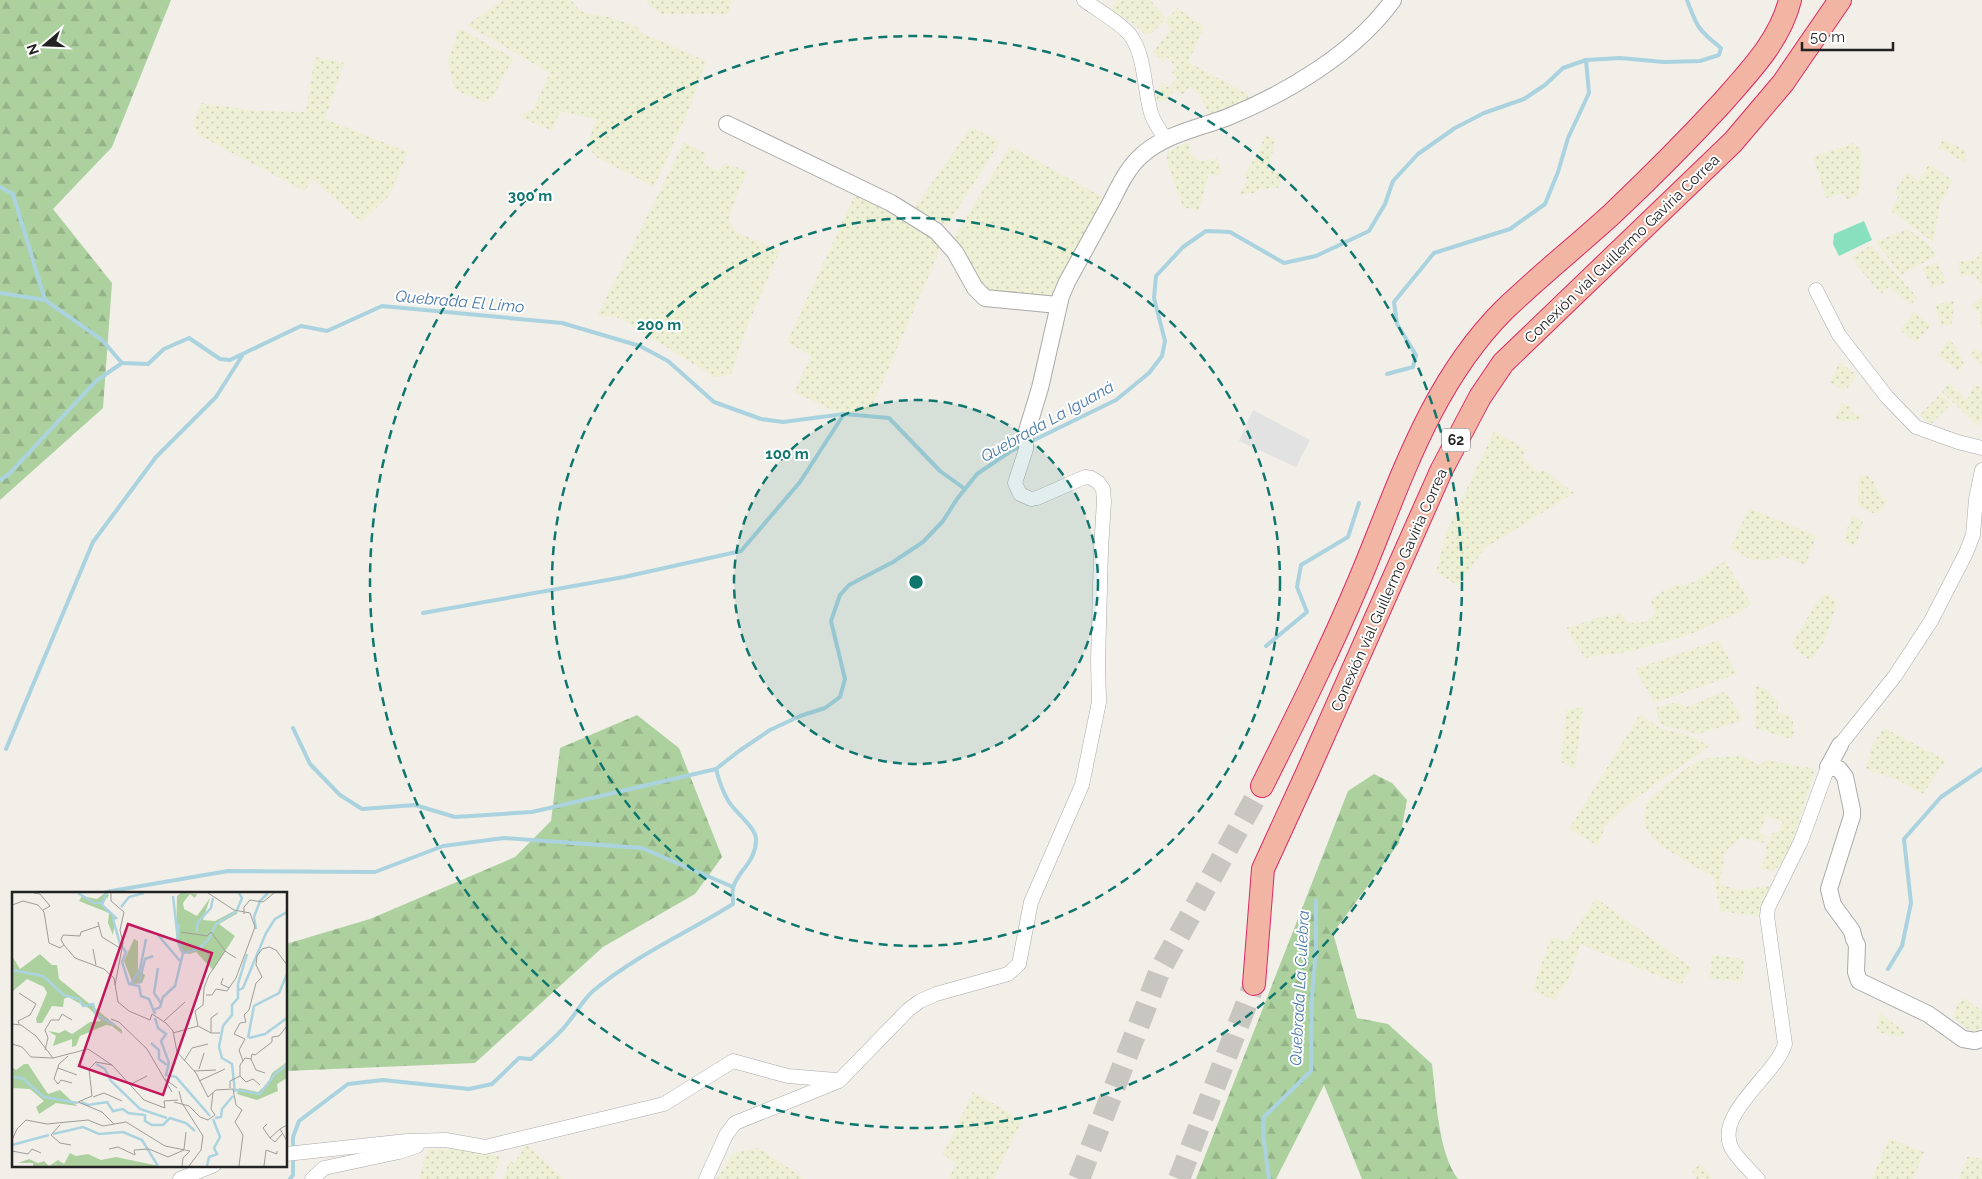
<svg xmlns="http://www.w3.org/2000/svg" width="1982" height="1179" font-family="Raleway,sans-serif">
  <defs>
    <pattern id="farmland-dots" width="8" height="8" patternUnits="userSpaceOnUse" patternTransform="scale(1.25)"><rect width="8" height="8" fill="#eef0d5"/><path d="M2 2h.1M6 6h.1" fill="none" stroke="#ccceb7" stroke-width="1.8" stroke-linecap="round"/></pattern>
    <pattern id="forest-firs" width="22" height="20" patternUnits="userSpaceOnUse" patternTransform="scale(1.25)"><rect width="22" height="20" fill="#add19e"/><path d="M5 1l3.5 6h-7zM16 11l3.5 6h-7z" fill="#95b388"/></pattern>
  </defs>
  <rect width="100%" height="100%" fill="#f2efe9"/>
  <g fill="url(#farmland-dots)">
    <path d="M503 0H571L579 10 586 13 605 16 636 26 640 32 706 61 690 107 654 187 596 157 589 148 588 143 596 119 560 111 552 131 518 116 533 109 550 73 467 25Z"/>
    <path d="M647 0H732L728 14H662L647 4Z"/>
    <path d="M1118 0H1150L1166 18 1153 32 1146 35 1130 21 1111 11 1114 4Z"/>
    <path d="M1177 8 1204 27 1188 62 1249 95 1248 101 1220 114 1214 112 1209 115 1200 95 1189 87 1183 94H1179L1175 89 1167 99 1159 102 1156 100 1157 91 1162 83 1169 88 1177 78 1172 73 1176 67 1167 57 1163 62 1153 52 1171 29 1165 22Z"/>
    <path d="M459 28 513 58 494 95 486 103 455 90 448 61Z"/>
    <path d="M315 57 344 63 325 119 408 152 389 196 361 222 312 179 305 191 198 135 193 126 201 103 256 111 306 112Z"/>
    <path d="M971 127 1000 142 947 226 915 207Z"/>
    <path d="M1265 135 1276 138 1268 170 1283 174 1278 188 1260 189 1254 193 1242 195 1240 194V191L1248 180 1244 175 1258 153Z"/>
    <path d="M1943 139 1966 151V163L1938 148Z"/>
    <path d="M684 142 707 154 703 163 718 171 725 163 747 171 731 210 729 221 736 232 780 251 746 329 731 375 714 377 626 322 614 316H597Z"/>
    <path d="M1186 143 1189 144 1191 154 1198 160 1203 161 1217 158 1221 170V175H1208L1199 211 1182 207 1167 162V151Z"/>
    <path d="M1854 143 1861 151V173L1858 196 1846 200 1844 193 1826 198 1813 157Z"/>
    <path d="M1010 146 1108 200 1055 290 1046 297 986 291 953 239Z"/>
    <path d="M1929 164 1952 180 1940 205 1933 242 1891 211 1898 197 1894 192 1907 172 1919 181Z"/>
    <path d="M856 192 942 245 870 411 839 413 794 392 811 356 787 342Z"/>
    <path d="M1907 229 1929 244 1936 256 1901 275 1876 242Z"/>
    <path d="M1871 245 1917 297 1911 305 1889 287 1881 294 1851 258Z"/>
    <path d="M1982 251V287L1975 275 1960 276 1958 262 1976 259Z"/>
    <path d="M1938 262 1946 282 1931 288 1923 268Z"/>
    <path d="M1982 295V328L1979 325 1980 314 1971 306Z"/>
    <path d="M1954 301 1952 324 1941 326 1935 305Z"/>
    <path d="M1914 312 1931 325 1916 343 1900 330Z"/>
    <path d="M1949 339 1956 347 1964 364 1958 371 1937 355Z"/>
    <path d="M1976 349 1982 353V366L1970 355Z"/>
    <path d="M1840 362 1856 375 1848 388 1845 386 1844 391 1830 382Z"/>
    <path d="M1949 383 1967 400 1974 384 1982 389V418L1979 427 1942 392Z"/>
    <path d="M1940 394 1951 404 1930 425 1920 415Z"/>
    <path d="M1841 403 1852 406 1850 412 1862 416 1861 419 1857 421H1842L1835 419Z"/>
    <path d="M1494 431 1527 450 1522 456 1538 473 1544 470 1574 493 1485 548 1458 586 1436 572 1446 533Z"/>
    <path d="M1867 475 1873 481 1882 498 1888 501 1879 512 1875 514 1858 506 1859 476Z"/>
    <path d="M1749 508 1816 536 1806 565 1782 556 1772 560H1752L1730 549Z"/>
    <path d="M1851 515 1863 522 1856 546 1844 542Z"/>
    <path d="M1725 561 1751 604 1742 611 1691 634 1632 651 1585 658 1566 628 1607 615 1609 618 1620 612 1628 623 1646 622 1656 613 1651 602 1658 594 1677 584 1681 586 1693 582Z"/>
    <path d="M1827 593 1837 603 1825 640 1811 661 1795 649 1793 642 1818 600Z"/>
    <path d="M1719 640 1737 674 1654 703 1635 669Z"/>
    <path d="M1756 686 1765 688 1778 702V713L1788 714 1793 720 1794 735 1791 739 1755 728Z"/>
    <path d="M1726 691 1743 720 1698 734 1661 725 1655 708 1677 702 1686 707Z"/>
    <path d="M1583 707 1575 769 1561 762 1566 710Z"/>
    <path d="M1640 714 1661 729 1686 734 1710 746 1636 798 1605 826 1598 846 1569 829Z"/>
    <path d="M1884 728 1946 760 1923 794 1900 781 1866 769 1872 745Z"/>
    <path d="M1742 756 1759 765 1767 760 1815 769 1791 847 1780 866 1772 871 1761 869 1767 851 1765 849 1772 833 1778 832 1783 822 1767 816 1759 832 1767 836 1763 843 1741 837 1725 852 1720 884 1738 890 1771 886 1763 917 1720 911 1714 878 1658 844 1645 828 1644 816 1646 803 1667 783 1691 765 1708 758Z"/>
    <path d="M1596 898 1692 968 1681 985 1580 944 1571 975 1555 1000 1532 991 1551 937 1567 941Z"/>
    <path d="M1712 955 1744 959 1742 982 1709 978Z"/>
    <path d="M1965 998 1982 1011V1028L1974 1032 1966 1028 1952 1017 1956 1009 1957 1003Z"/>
    <path d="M1880 1013 1905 1032 1902 1037 1876 1032Z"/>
    <path d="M973 1092 1022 1120 994 1179H950L949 1178 956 1164 943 1154Z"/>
    <path d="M1889 1138 1924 1152 1913 1179H1872Z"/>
    <path d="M526 1144 564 1179H503L510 1160 514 1164Z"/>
    <path d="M758 1148 795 1172 804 1179H717L733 1153Z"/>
    <path d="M427 1149H454L501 1156 493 1179H419Z"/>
    <path d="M1968 1156 1982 1159V1179H1959Z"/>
    <path d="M1700 1164 1713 1178 1696 1179 1692 1171Z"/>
  </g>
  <g fill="url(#forest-firs)">
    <path d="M0 0H171L112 147 53 209 112 283 103 408 0 500Z"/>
    <path d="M637 715 679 748 722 857 695 894 603 947 475 1063 286 1071V944L370 919 515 857 551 821 560 748Z"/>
    <path d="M1374 774 1392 783 1407 800 1399 843 1333 933 1357 1018 1388 1024 1432 1064C1436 1096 1438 1153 1458 1179H1362L1324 1085 1276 1179H1196L1348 791Z"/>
  </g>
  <path fill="#88e0be" d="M1864 221 1872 240 1839 256 1833 244 1834 234Z"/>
  <path fill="#e2e2e2" d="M1253 410 1310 440 1296 467 1239 441Z"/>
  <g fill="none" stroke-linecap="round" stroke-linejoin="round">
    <g stroke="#aad3df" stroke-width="4">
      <path d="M0 187 13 194 45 300 102 340 122 363 148 364 164 349 189 338 220 359 230 360 301 326 327 331 382 306 562 323 640 346 668 361 714 402 761 419 783 422 844 414 889 418 940 471 965 489"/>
      <path d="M0 293 45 300"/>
      <path d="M1387 374 1413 367 1416 355 1397 324 1394 302 1434 253 1510 229 1545 204 1558 172 1568 138 1589 93 1586 60"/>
      <path d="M1030 442 1116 400 1149 373 1162 356 1165 341 1154 298 1156 276 1183 247 1206 231 1230 232 1284 263 1316 256 1369 231 1385 204 1393 181 1418 154 1455 128 1484 113 1524 99 1545 85 1563 68 1586 60 1620 58 1664 62 1700 61 1719 55 1721 48C1698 30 1697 27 1687 0"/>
      <path d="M0 480 9 474 96 381 122 363"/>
      <path d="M423 613 624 577 741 551 800 482 844 414"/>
      <path d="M1266 646 1307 612 1297 587 1301 565 1348 537 1359 503"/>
      <path d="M293 728 310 764 340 795 362 809 415 805 455 817 532 812 716 769"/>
      <path d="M6 749 93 542 156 457 216 397 242 356"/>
      <path d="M106 892 228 871 375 872 443 846 504 838 642 848 733 887"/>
      <path d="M1888 969 1902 946 1911 903 1904 839 1941 797 1982 769"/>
      <path d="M293 1150V1137L299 1121 348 1084 383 1080 469 1089 492 1084 519 1058 531 1059C543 1047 557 1037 567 1024 576 1013 583 1000 593 991 636 955 687 933 733 904 733 899 732 893 733 888 736 873 757 861 756 839 756 828 736 813 729 802 722 791 719 781 716 769L739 751 770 730 800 716 825 708 840 697 845 679 831 621 840 595 849 585 893 562 923 542 943 521 957 499 977 474 1011 451 1024 445"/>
      <path d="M290 1179 293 1175V1157"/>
      <path d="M1269 1179 1263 1134 1264 1117 1311 1071 1312 997 1316 948V900"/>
    </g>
    <g stroke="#c8c6c1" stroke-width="22" stroke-dasharray="22 11" stroke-linecap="butt">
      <path d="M1079 1179 1160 970 1262 786"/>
      <path d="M1179 1179 1254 984"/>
    </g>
    <defs>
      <g id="minor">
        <path d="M1084 0C1097 10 1120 22 1130 35 1145 54 1144 89 1151 113 1154 123 1160 131 1166 139"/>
        <path d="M1816 290 1839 335 1887 397 1916 427 1958 442 1982 448"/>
        <path d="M1840 745 1895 676 1931 621 1966 553 1973 535 1976 499 1982 470"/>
        <path d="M286 1154 407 1141 446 1140 485 1147 664 1104 733 1061 788 1076 836 1080"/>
        <path d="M180 1179 214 1165"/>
        <path d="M312 1179 324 1168 399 1152 417 1146"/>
        <path d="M706 1179 726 1135 735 1123 839 1081 908 1010 920 1001 936 994 1008 974 1019 964 1031 902 1082 785 1099 702 1098 661 1101 550 1104 501 1103 489 1098 482 1091 478 1085 477 1037 498 1031 499 1020 494 1015 483 1026 449V434"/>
        <path d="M1758 1179C1749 1170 1739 1160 1732 1149 1713 1115 1776 1075 1785 1044L1767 916 1768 908 1801 841 1828 767"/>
      </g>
      <g id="tertiary">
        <path d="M727 124 891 203 936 231 955 252 975 288 985 298 1058 305"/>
        <path d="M1026 434 1040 388 1061 296 1067 282C1082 255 1096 229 1111 202 1119 186 1128 167 1142 155 1165 134 1200 128 1228 117 1287 93 1356 52 1393 0"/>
        <path d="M1840 745 1828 767 1839 769 1845 777 1852 810V816L1829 889 1833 905 1852 931 1854 939 1857 945 1856 972 1859 981 1928 1014 1963 1039 1975 1041 1982 1039"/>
      </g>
      <g id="trunk">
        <path d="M1262 786C1296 718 1330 650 1359 581 1399 486 1429 385 1504 310 1539 276 1577 246 1612 214 1650 178 1686 142 1721 104 1748 73 1780 41 1790 0"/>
        <path d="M1254 984 1263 869 1307 773 1441 471 1480 397 1503 363 1733 142 1783 83 1840 0"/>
      </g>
    </defs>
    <use href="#minor" stroke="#a9a9a9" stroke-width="15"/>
    <use href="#tertiary" stroke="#a9a9a9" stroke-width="18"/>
    <use href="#trunk" stroke="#dc2a67" stroke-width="24"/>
    <use href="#minor" stroke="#fff" stroke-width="14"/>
    <use href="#tertiary" stroke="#fff" stroke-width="16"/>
    <use href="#trunk" stroke="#f2b4a3" stroke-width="22"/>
  </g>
  <circle cx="916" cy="582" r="182" fill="#0f766e" fill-opacity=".12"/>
  <g fill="none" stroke="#0f766e" stroke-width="2.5" stroke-dasharray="9 6">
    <circle cx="916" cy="582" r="182"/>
    <circle cx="916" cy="582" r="364"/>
    <circle cx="916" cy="582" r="546"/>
  </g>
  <g text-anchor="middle" stroke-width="4" stroke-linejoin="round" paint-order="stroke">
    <rect fill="#fff" stroke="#646464" stroke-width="1" x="1442" y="428.5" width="28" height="23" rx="4"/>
    <g font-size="14" font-weight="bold" fill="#222">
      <text x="1456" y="445">62</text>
    </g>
    <g font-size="15" fill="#222" stroke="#fff">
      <text transform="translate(1622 249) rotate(-44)" y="5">Conexión vial Guillermo Gaviria Correa</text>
      <text transform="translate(1389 590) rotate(-66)" y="5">Conexión vial Guillermo Gaviria Correa</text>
    </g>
    <g font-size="16" font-style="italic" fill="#4a7aab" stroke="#fff">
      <text transform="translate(460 301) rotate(5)" y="6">Quebrada El Limo</text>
      <text transform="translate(1047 421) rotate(-29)" y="6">Quebrada La Iguaná</text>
      <text transform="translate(1299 988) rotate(-87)" y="6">Quebrada La Culebra</text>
    </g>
  </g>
  <g transform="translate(12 892)">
    <rect width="275" height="275" fill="#f2efe9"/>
    <path d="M93 1 97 3 90 13 98 19 103 29 101 43 96 31 97 21 67 9 70 4 85 7ZM169 1 185 2 183 6 178 2 171 11 172 17 185 24 198 6 191 28 203 29 222 19 226 21 207 32 223 44 201 78 184 60 177 62 168 59 164 48 165 4ZM122 47 126 49V77L133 83 130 91 121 92 112 69ZM28 62 40 73H45L47 87 110 138V142L100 134 94 133 68 144 64 154 60 155V147L41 154 44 144 36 139 47 141 53 138 60 142 78 130 89 129 78 117 56 105 52 107 51 115 40 114 30 131H25L24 127 35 101 32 95 15 87 0 100V64L8 77ZM275 170V186L265 192 266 199 245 208 225 202 227 196 246 200 256 191 260 181ZM12 172H16L36 202 48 198 65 214 44 211 27 222 24 215 32 209 18 197 0 196V175L4 178ZM58 261 64 264 76 262 89 268 104 265 147 274H21V271H6L17 267 26 271 32 269 37 274 46 268 52 272Z" fill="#add19e"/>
    <path fill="none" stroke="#aad3df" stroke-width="2.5" d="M66 1 82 11H90M94 1 90 13 104 26 101 27 108 52 114 60 110 70 117 92 127 94 129 104 137 107 143 122M161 4 165 40M109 15 117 5 132 1M225 18 230 6 227 1M167 32 165 47 171 61M244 37 242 25 248 9 256 1M184 40 186 30 199 16 201 6M146 43 168 69M146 76 142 101 149 111M0 78 31 84 52 103 67 107 71 114 81 112 84 123 103 133M119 92 128 77 134 47M127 92 133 67 141 64M227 98 231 96 254 41 263 27 275 20M142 118 148 115 151 105 163 94 171 61 186 57 197 47 204 32 225 19M143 126 146 136 154 142 149 149 157 171 154 183 164 185 198 224M236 146 242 114 267 101 275 82M237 146 253 142 275 126M139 151 147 158V167L155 173M84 172 93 177 99 189 128 217 155 226M0 185 10 186 32 205 66 211M224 198 248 202 263 182 275 173M223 200 220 172 210 166 207 155 211 134 220 123V113L226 106V92L235 62M69 210 76 213 95 210 101 219 111 217 116 221 133 223V229L140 233H151L158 226 174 231 183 239M203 226 209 225 210 217 221 204M41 242 71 235 87 242 111 240 130 248 146 274M0 253 37 243M195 274 197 265 205 262 202 256 208 245 201 227"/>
    <path fill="none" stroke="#9f9d99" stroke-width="1" d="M22 1 28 2 38 14 31 18M99 1V9L112 20 108 38 111 51 103 93M0 13 11 9 26 13 32 20 37 51 48 56 52 53 63 66 92 77 102 86 106 110 117 119 138 128 140 122 154 131 161 139 165 160 184 181 196 205 204 198 221 197 224 213 230 218 223 230 231 243 227 274M232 22V15L238 8 251 10 262 1M87 34 90 45 108 56M169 40 195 44 199 40 214 60M52 53 49 48 51 43 68 44 69 40 87 34 86 30M81 57 84 73M211 86 209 92 217 96M7 101 24 112 18 123 6 129 7 132M194 103H200L204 97 215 99 224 86 243 35 238 21 222 18 196 1M99 127 107 130 135 157 160 200M152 129 173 110M0 132 9 133 24 144 41 166M186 134 199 141H208M161 141 186 134 183 119 191 113 192 96 197 83 213 59 224 66M199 141V126L206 121M0 152 10 155 19 165 41 166 76 157 100 173M33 158 36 146 33 138 39 128H47L50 122 60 128M56 164 47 172 42 187 46 192 49 188 60 191M239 167 244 178 253 181M172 169 180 156 196 152M231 169 227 158 233 147 222 142 228 131 234 130 232 123 237 118 244 91 250 85 244 73 245 64 250 57 257 55 264 58 275 73M46 176 65 183M187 177 192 161M182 179 204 178M153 187 165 196M187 189 213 177M119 192 135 184M248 193 241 187 234 190 228 184V173L233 166 239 167 240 162 243 163 260 150V145L267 144 275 134M218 196V189L228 184M167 199 170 211 191 244 189 258 177 274M81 205 92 201 110 209M162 210 177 214 188 225 196 228 203 223 199 217 201 201M102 232 90 220 66 210 80 204 77 177 84 170 100 173 132 208 153 216 152 209 166 208M255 232 251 236 258 246M48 233 39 243 48 251 59 253M275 233 268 237 275 249M268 237 258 246 263 250 270 242M0 248 5 237 14 228 35 232 76 228 91 234 114 230 153 254 178 259 171 266 170 274M97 257 106 255 123 263 122 258 137 257 156 265 172 258M172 257 174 240M0 259 16 262 20 257 29 261M252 274 254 258 265 262V259"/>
    <path fill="#c2185b" fill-opacity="0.15" stroke="#c2185b" stroke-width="2.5" d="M116 32 200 61 151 203 67 174Z"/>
    <rect width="275" height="275" fill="none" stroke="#222" stroke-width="2.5"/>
  </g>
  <circle cx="916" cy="582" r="8" fill="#0f766e" stroke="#fff" stroke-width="2.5"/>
  <g font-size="15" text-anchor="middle" font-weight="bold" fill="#0f766e" stroke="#fff" stroke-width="4" stroke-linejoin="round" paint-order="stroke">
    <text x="530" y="201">300 m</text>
    <text x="659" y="330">200 m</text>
    <text x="787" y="459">100 m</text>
  </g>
  <g transform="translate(45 45) rotate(251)" stroke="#ffffff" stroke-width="4" paint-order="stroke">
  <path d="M0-4L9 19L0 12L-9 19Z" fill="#222222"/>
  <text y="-8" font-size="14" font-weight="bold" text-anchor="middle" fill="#222222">N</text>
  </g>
  <path d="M1802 42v8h91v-8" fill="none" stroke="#222222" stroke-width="2.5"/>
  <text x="1810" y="42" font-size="15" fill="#222222" stroke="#ffffff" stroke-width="4" paint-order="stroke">50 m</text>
</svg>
